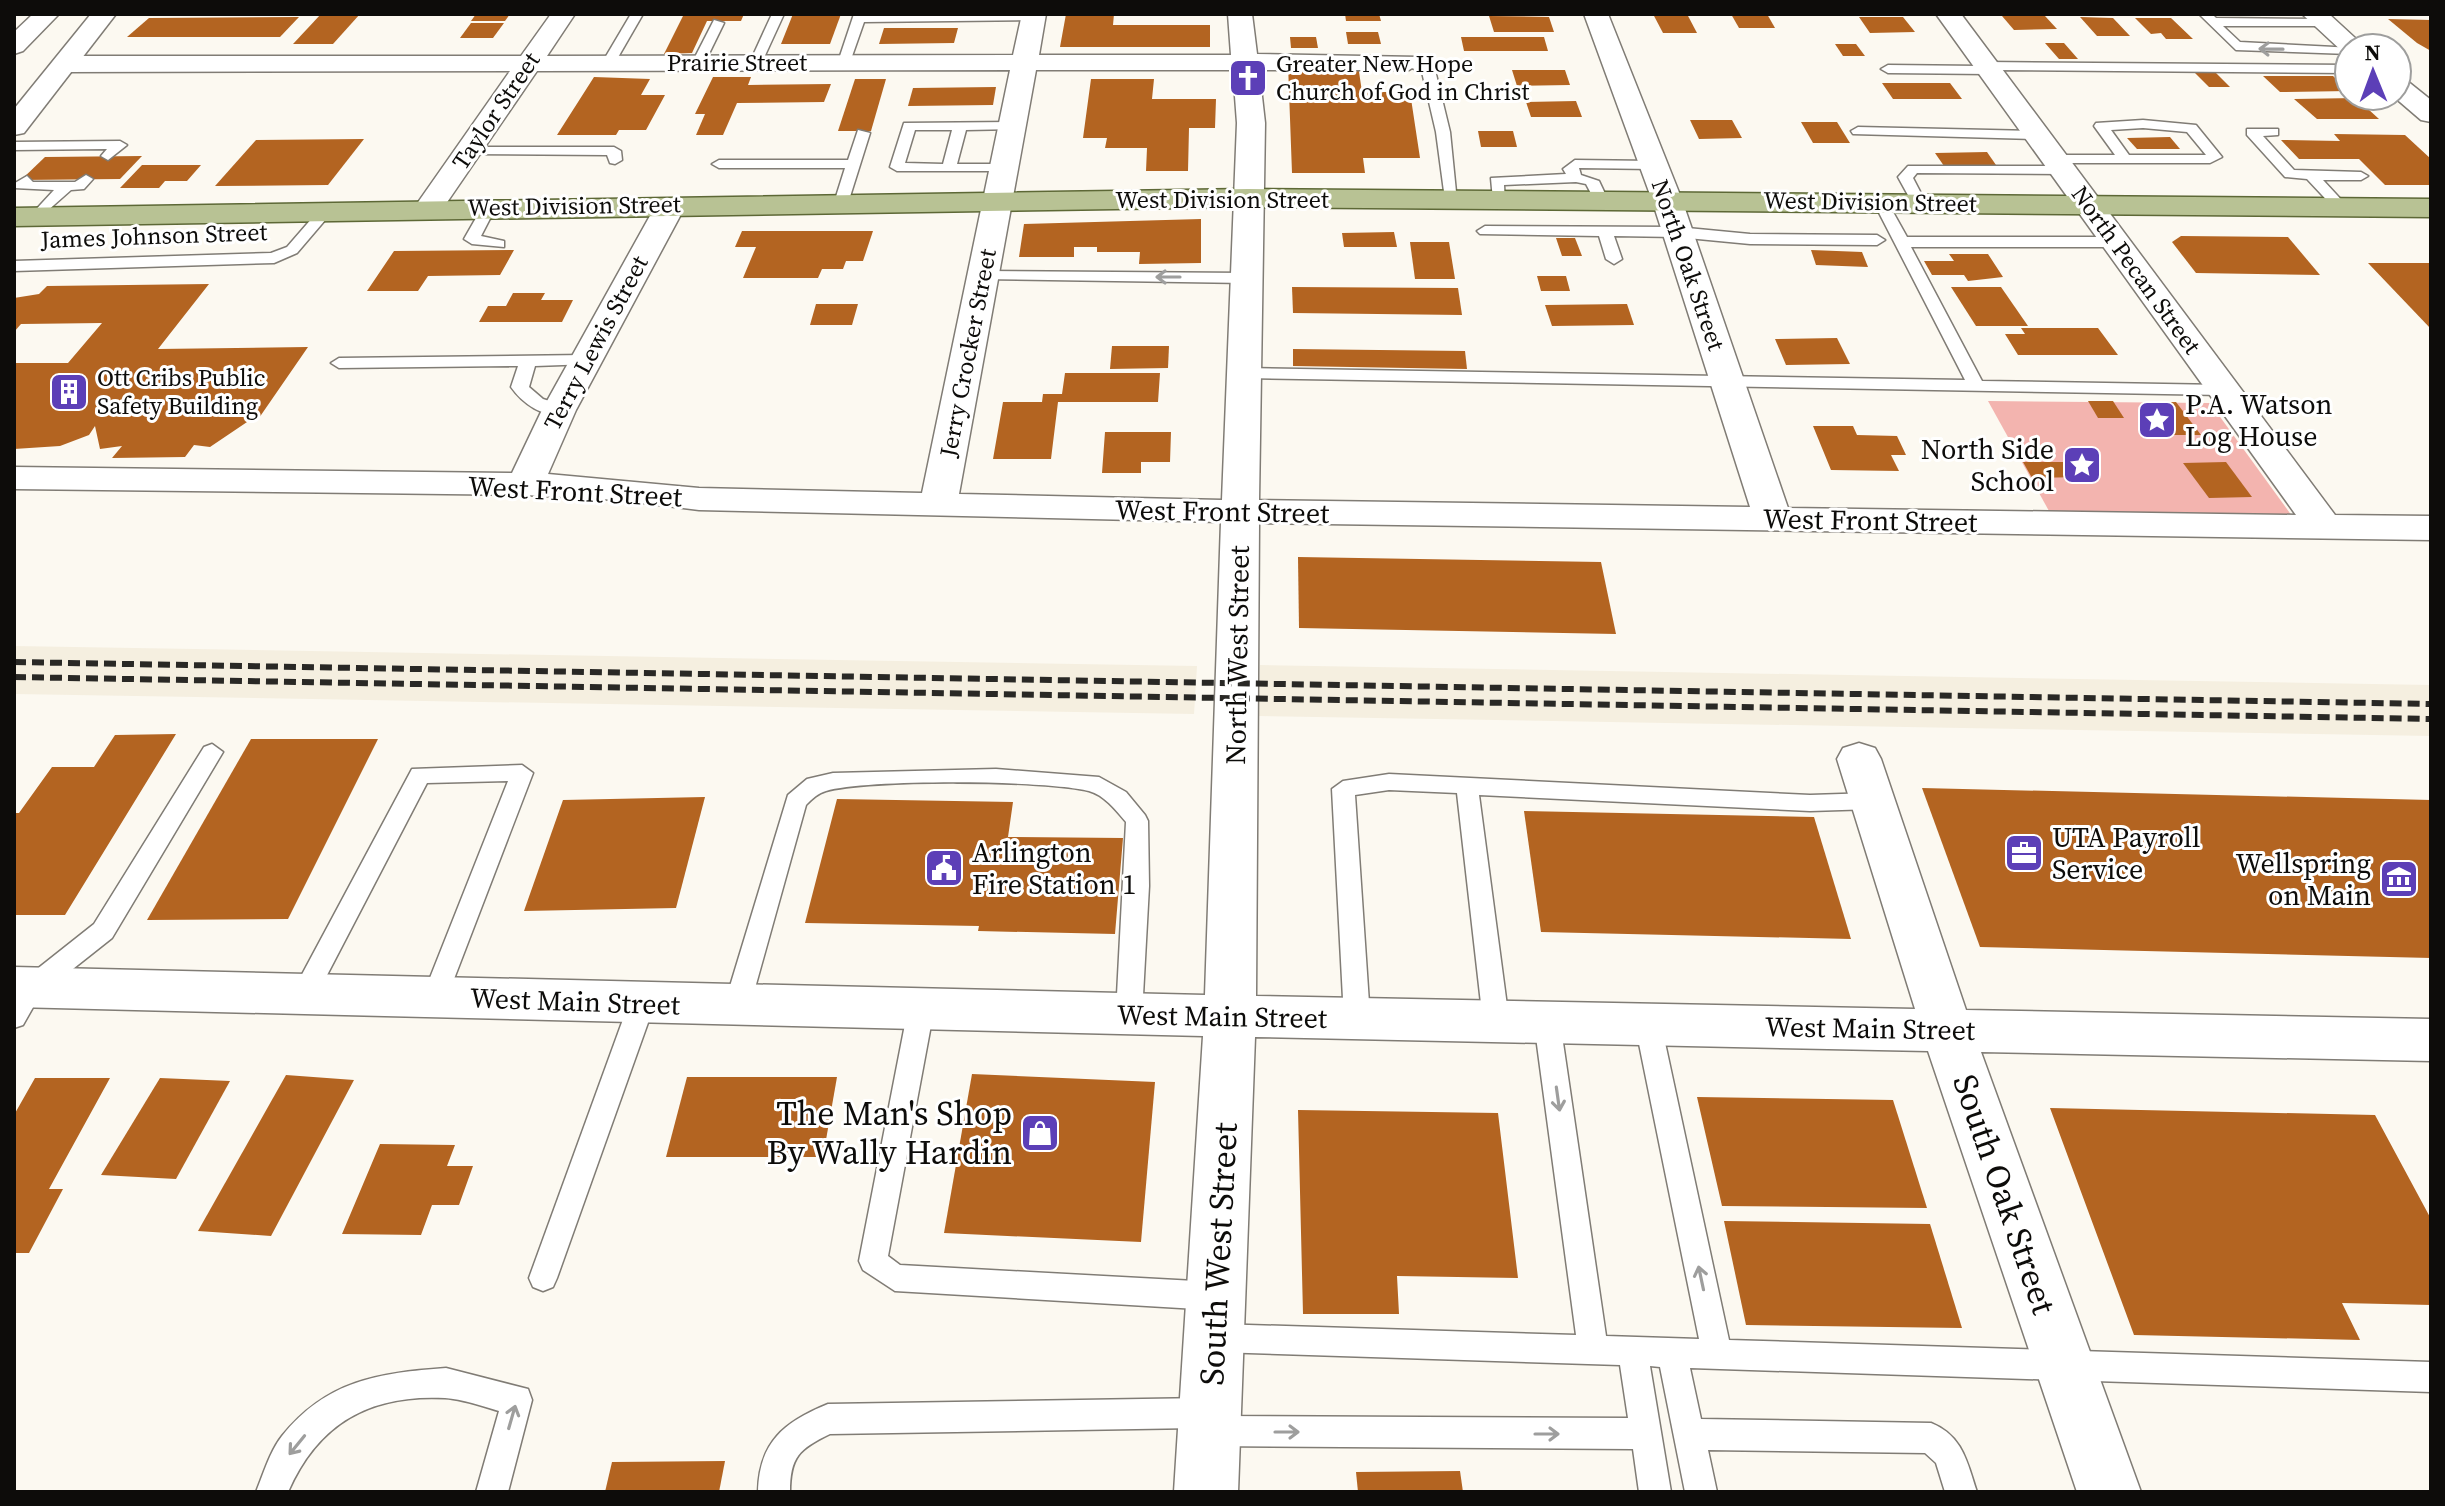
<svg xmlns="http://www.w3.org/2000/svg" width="2445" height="1506" font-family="'Source Serif 4',serif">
  <rect width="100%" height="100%" fill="#fcf9f1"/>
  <g fill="#f5efe0">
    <path d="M14 646 1197 666 1194 714 14 694Z"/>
    <path d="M1260 665 2431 685V736L1259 716Z"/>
  </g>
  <path fill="#f3b4af" d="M1988 401 2210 403 2292 516 2049 511Z"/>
  <g fill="#b36421">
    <path d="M321 14H360L333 44H293Z"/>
    <path d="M476 14H510L505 21H471Z"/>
    <path d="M684 14H744L741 21H707L692 53 664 54Z"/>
    <path d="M793 14H841L830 44H781Z"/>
    <path d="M1066 14H1114L1113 25H1210V47H1060Z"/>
    <path d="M1345 14H1379L1381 21H1346Z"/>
    <path d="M1653 14H1687L1697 33H1663Z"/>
    <path d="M1731 14H1767L1775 28H1739Z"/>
    <path d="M1489 16 1549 17 1554 32H1494Z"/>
    <path d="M2002 16H2045L2057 29 2014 30Z"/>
    <path d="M299 17 280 37H127L149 18Z"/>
    <path d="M1859 17H1903L1915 32 1870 33Z"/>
    <path d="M2080 17 2113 18 2130 36H2097Z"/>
    <path d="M2135 18H2171L2193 39H2166L2161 33 2151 34Z"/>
    <path d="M2388 19 2431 20V51L2417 43Z"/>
    <path d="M471 23H504L493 38H460Z"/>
    <path d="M884 28H958L954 43 879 44Z"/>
    <path d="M1346 32H1378L1381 44H1348Z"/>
    <path d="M1290 37H1316L1318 48H1291Z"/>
    <path d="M1461 37H1544L1548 51H1464Z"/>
    <path d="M2045 43H2064L2078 59H2059Z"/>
    <path d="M1835 44H1856L1865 56H1843Z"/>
    <path d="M1288 64 1358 65 1362 92H1410L1420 158H1363L1365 173H1292Z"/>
    <path d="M1512 70H1565L1570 85 1517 86Z"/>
    <path d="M2195 73H2216L2230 87H2209Z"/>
    <path d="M2263 76H2333L2349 91 2280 92Z"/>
    <path d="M594 77 650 79 641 95H665L646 130H619L616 135H557Z"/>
    <path d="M713 77H751L748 85 831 84 824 102 737 103 723 135H696L705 114H695Z"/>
    <path d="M855 79H886L871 131H838Z"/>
    <path d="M1091 79H1154L1152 99H1216L1215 128H1189L1188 171H1146L1147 148H1105L1107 138H1083Z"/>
    <path d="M1882 83H1950L1962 99H1893Z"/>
    <path d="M996 87 993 105 908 106 913 88Z"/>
    <path d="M2356 98 2379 119H2317L2294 99Z"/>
    <path d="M1576 101 1582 117H1531L1526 102Z"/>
    <path d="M1690 120H1732L1742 138 1699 139Z"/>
    <path d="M1801 122H1837L1850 143H1813Z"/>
    <path d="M1478 131H1513L1517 147H1481Z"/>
    <path d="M2334 134 2405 135 2431 159V185H2385L2359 159H2299L2281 140 2340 141Z"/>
    <path d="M2170 137 2180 149H2137L2127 138Z"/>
    <path d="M364 139 328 185 215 186 256 140Z"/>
    <path d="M1987 152 1996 165 1944 166 1935 153Z"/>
    <path d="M142 156 120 179 21 180 45 157Z"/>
    <path d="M142 165H201L187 181H165L159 188H120Z"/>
    <path d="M1201 219V263L1139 264 1140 252H1097V247H1074V257H1019L1024 224Z"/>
    <path d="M742 231H873L863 261H846L843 269H822L818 278H743L756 247H735Z"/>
    <path d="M1394 232 1397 247H1344L1342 233Z"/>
    <path d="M2181 236 2288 237 2320 275 2196 273 2172 242Z"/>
    <path d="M1556 238H1575L1582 256H1562Z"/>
    <path d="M1410 242H1449L1455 279H1415Z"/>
    <path d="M514 250 500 275 428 276 418 291H367L394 251Z"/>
    <path d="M1811 250 1862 252 1868 267 1816 265Z"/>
    <path d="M1949 254H1988L2003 277 1968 281 1964 275H1932L1924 261H1954Z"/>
    <path d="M2368 263H2431V329Z"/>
    <path d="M1537 276H1566L1570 291H1541Z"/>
    <path d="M209 284 158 349 308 347 259 418H253L210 447 194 445 185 457 112 458 122 446 100 449 95 426 89 435 60 446 14 449V363H68L102 323 21 324 14 332V298L39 294 47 286Z"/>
    <path d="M1292 287 1458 288 1462 315 1293 313Z"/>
    <path d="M1951 287H2001L2028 326H1976Z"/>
    <path d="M513 293H545L541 300H573L562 322H479L488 306H506Z"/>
    <path d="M816 304H858L852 325H810Z"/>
    <path d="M1627 304 1634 325 1552 326 1545 305Z"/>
    <path d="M2021 328H2098L2118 355H2018L2005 334H2025Z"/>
    <path d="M1837 338 1850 364 1786 365 1775 339Z"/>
    <path d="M1112 346H1169L1168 368 1110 369Z"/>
    <path d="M1293 349 1465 351 1467 369 1293 366Z"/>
    <path d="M1065 373H1160L1158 402H1058L1051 459H993L1003 402H1042L1043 394H1062Z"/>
    <path d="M2088 401H2113L2124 418H2098Z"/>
    <path d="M2176 402 2201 435H2168L2144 403Z"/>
    <path d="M1813 426H1853L1857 435 1897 436 1906 455H1891L1899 471 1831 470Z"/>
    <path d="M1105 432H1171L1170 462H1141V473H1102Z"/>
    <path d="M2023 462H2072L2082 477 2032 478Z"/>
    <path d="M2226 462 2252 497 2209 498 2183 463Z"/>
    <path d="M1298 557 1601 562 1616 634 1299 628Z"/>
    <path d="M176 734 65 915H14V813H19L52 767H94L115 735Z"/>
    <path d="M251 739H378L288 919 147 920Z"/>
    <path d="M1922 788 2431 800V958L1980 947Z"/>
    <path d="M705 797 676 908 524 911 563 800Z"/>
    <path d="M837 799 1013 802 1008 837 1123 838 1115 934 978 931 979 926 805 923Z"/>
    <path d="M1524 811 1814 817 1851 939 1541 932Z"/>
    <path d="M972 1074 1155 1082 1141 1242 944 1233Z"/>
    <path d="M286 1075 354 1080 271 1236 198 1231Z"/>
    <path d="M687 1077H837L823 1157H666Z"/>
    <path d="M35 1078H110L49 1189H63L29 1253H14V1115Z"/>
    <path d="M160 1078 230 1081 176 1179 101 1175Z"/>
    <path d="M1697 1097 1893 1100 1927 1208 1722 1206Z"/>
    <path d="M2050 1108 2375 1115 2431 1219V1305L2342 1303 2360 1340 2134 1335Z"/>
    <path d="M1298 1110 1498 1113 1518 1278 1397 1276 1399 1314H1303Z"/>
    <path d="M380 1144 455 1145 447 1166H473L459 1205H432L421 1235 342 1234Z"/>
    <path d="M1724 1221 1930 1224 1962 1328 1746 1325Z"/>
    <path d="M725 1461 719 1492H605L612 1462Z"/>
    <path d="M1460 1471 1463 1492H1358L1356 1472Z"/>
  </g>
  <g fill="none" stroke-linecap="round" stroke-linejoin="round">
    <defs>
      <g id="service">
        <path d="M631 14H643L613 66H603L602 63Z"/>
        <path d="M772 14H784L762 62 751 65 750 62Z"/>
        <path d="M854 14H1039L1040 16 1034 20 864 22 850 62 844 66 838 62Z"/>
        <path d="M2199 14H2212L2216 18 2324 19 2328 20V26H2223L2240 42 2354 48H2349V54L2236 50Z"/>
        <path d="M714 20 724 23 703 66H693L692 63Z"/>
        <path d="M1404 59H1414L1435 70 1450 132 1457 202 1445 199 1436 132 1422 72 1404 65Z"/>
        <path d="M1986 62 2349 65V73L1995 70 1989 74 1888 73 1881 69 1888 65 1980 66Z"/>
        <path d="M2143 120 2196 125 2222 157 2210 163H2056L2049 159 2056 155H2115L2094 126 2096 123ZM2143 128 2187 132 2206 155H2129L2111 130Z"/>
        <path d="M1012 122 1017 123V129L966 130 957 164H1004L1009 165V171H897L890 167 904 123ZM915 130H952L943 164 905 163Z"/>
        <path d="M1858 127 2038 131 2045 135 2038 139 1853 134 1851 131Z"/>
        <path d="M2247 129H2278V135L2263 136 2294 170 2361 172 2368 176 2361 180H2323L2348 207 2336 210 2307 179 2285 177 2247 135Z"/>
        <path d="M858 130 870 133 848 203 841 207 834 203 845 168H719L712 164 719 160H848Z"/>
        <path d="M120 141 127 145 108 160 101 156 107 149 14 150V142Z"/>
        <path d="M469 147H614L621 151 622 160 615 164 610 163 607 155 464 154 462 151Z"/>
        <path d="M1575 160 1653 161 1660 165 1653 169 1579 168 1581 175 1599 181 1608 200 1601 204 1596 203 1586 184 1576 182 1504 185 1505 203 1493 200 1491 178 1566 174 1563 169Z"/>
        <path d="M1908 166H2064L2071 170 2064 174 1917 173 1913 178 1926 203 1919 207 1914 206 1898 177Z"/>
        <path d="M86 175 93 179 84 189 71 190 37 220 30 216 54 190 14 188 15 183 27 176 33 182H75Z"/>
        <path d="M1881 199 1888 203 1907 237H2116L2124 242 2116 247H1911L1982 381 2223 385 2232 390 2223 395 1246 378 1237 373 1246 368 1965 380 1874 203Z"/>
        <path d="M484 204 496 207 481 236 504 241V247L472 244 464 239Z"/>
        <path d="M320 209 332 212 297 253 274 263 14 271V261L271 253 287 247Z"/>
        <path d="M1485 226 1677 227 1750 234 1877 235 1885 240 1877 245 1750 244 1677 237 1614 236 1622 259 1614 264 1606 259 1599 236 1480 234 1477 231Z"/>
        <path d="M985 271 1246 273 1254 278 1246 283 979 279 977 276Z"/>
        <path d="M585 355 593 360 591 364 535 366 529 387 543 399 565 406V414C543 418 523 404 511 387L518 366 339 368 331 363 339 358Z"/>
        <path d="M212 744 223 752 112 938 40 995 23 1025 14 1028V995L22 981 94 924 204 747Z"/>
        <path d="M522 765 533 773 444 1005 435 1008 426 1005 422 998 508 781 427 783 313 1002 304 1005 295 1002 291 995 412 769Z"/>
        <path d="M996 769 1099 777 1126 792 1145 815 1148 821 1149 886 1142 1014 1138 1021 1129 1024 1120 1021 1116 1014 1126 822C1116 810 1104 795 1089 791 1048 780 866 779 826 791 818 793 812 799 806 805L750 1006 746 1013 737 1016 728 1013 724 1006 788 795 807 779 833 773Z"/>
        <path d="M1389 774 1810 795 1873 793 1881 795 1884 801 1881 807 1873 809 1810 811 1479 795 1509 1021 1505 1028 1496 1031 1487 1028 1483 1021 1457 793 1389 790 1355 795 1370 1018 1366 1025 1357 1028 1348 1025 1344 1018 1332 789 1343 781Z"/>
        <path d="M642 993 651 996 655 1003 557 1278 553 1287 543 1291 533 1287 529 1278 629 1003 633 996Z"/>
        <path d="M921 999 930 1002 934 1009 888 1256 900 1265 1214 1282 1224 1286 1229 1296 1224 1306 1214 1310 895 1291 863 1270 859 1261 908 1009 912 1002Z"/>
        <path d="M1547 1012 1556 1015 1560 1022 1606 1336 1699 1339 1635 1024 1639 1017 1648 1013 1657 1017 1661 1024 1729 1340 2431 1362V1392L1690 1368 1701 1419 1931 1423C1963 1436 1967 1462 1977 1492H1945L1936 1463 1925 1453 1708 1450 1717 1492H1685L1660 1367 1650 1366 1671 1492H1639L1633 1449 1210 1446 1199 1442 1196 1428 830 1434C799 1449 790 1457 790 1492H758C759 1442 784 1422 828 1404L1206 1398 1217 1402 1220 1416 1628 1418 1620 1365 1217 1352 1207 1348 1202 1338 1207 1328 1217 1324 1576 1335 1534 1022 1538 1015Z"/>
        <path d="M446 1368 528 1389 532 1400 508 1492H476L499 1411C482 1406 462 1399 445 1398 370 1394 318 1423 288 1492H256C263 1475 270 1451 282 1436 327 1380 379 1373 446 1368Z"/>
      </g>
      <path id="minor" d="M551 14H575L547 56 1013 55 1022 14H1046L1039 55H1231L1228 14H1252L1257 54 1418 57 1422 62 1409 70H1259L1265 123 1259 500 1750 507 1652 200 1584 14H1608L1682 200 1788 508 2296 515 1936 14H1961L2335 515 2431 516V540L1259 523 1256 996 1915 1009 1837 759 1843 748 1859 743 1875 748 1881 759 1966 1010 2431 1019V1061L1981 1052 2141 1492H2077L1928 1051 1255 1037 1238 1492H1174L1203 1036 14 1007V967L1205 995 1221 522 699 510 619 500 525 495 14 489V467L512 473 542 410 656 205 661 199H681L686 205 576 410 548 474 699 488 922 493 1010 70 537 71 439 214H419L414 208 510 71 65 72 52 64 65 56H521ZM1036 70H1233L1237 123 1222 500 959 494Z"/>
      <g id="secondary">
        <path d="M33 14H59L23 51 14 54V32Z"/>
        <path d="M91 14H116L24 133 14 135V109Z"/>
        <path d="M2302 14H2329L2366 48H2349V55L2344 53Z"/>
        <path d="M2397 78 2406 80 2431 100V122L2421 120 2393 96H2397Z"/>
      </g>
      <path id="primary" d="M1248 189 2431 199V217L1248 207 14 226V208Z"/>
    </defs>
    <use href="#service" stroke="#807c75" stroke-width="3"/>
    <use href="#minor" stroke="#807c75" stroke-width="3"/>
    <use href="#secondary" stroke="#807c75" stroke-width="3"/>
    <use href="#primary" stroke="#5d6836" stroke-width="3"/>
    <use href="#service" fill="#fff" fill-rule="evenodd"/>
    <use href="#minor" fill="#fff" fill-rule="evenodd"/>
    <use href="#secondary" fill="#fff" fill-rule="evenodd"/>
    <use href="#primary" fill="#b8c294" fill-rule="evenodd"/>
    <g stroke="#292825" stroke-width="6" stroke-dasharray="12 6" stroke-linecap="butt">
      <path d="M14 662 2431 704"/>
      <path d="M14 677 2431 719"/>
    </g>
  </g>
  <defs><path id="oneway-shaft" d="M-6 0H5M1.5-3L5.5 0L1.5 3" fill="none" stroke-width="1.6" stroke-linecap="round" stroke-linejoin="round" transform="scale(2)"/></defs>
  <g stroke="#9e9e9d">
    <use href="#oneway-shaft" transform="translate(2271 49) rotate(-179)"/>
    <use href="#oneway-shaft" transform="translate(1168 277) rotate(-180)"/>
    <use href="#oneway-shaft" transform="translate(1558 1099) rotate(82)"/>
    <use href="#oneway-shaft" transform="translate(1701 1278) rotate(-102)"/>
    <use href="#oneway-shaft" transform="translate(512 1417) rotate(-74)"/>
    <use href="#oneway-shaft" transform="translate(1287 1432)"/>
    <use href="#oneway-shaft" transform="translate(1547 1434)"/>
    <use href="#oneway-shaft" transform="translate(297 1445) rotate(129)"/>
  </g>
  <defs>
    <symbol id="church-square" viewBox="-11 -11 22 22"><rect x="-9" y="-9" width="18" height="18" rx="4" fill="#5c3fb7" stroke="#fff"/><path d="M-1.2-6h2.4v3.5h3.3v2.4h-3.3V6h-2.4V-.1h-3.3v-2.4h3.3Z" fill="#fff"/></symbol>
    <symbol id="building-square" viewBox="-11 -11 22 22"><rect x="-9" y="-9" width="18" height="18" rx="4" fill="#5c3fb7" stroke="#fff"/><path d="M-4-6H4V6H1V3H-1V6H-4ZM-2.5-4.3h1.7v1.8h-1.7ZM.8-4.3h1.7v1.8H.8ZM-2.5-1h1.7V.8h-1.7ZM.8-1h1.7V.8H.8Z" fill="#fff"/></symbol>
    <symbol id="sight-square" viewBox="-11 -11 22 22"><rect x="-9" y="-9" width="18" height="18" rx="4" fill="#5c3fb7" stroke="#fff"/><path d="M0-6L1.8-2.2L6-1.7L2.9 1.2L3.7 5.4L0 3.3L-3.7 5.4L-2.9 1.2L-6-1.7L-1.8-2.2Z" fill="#fff"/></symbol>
    <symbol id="office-square" viewBox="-11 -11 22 22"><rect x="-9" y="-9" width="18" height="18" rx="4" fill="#5c3fb7" stroke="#fff"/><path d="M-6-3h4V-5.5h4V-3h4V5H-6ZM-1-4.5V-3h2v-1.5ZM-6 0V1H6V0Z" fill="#fff"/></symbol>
    <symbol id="civic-square" viewBox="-11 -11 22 22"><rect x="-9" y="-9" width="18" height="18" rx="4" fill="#5c3fb7" stroke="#fff"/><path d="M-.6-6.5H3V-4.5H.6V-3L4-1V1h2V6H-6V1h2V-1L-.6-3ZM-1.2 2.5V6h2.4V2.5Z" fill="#fff"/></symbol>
    <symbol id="museum-square" viewBox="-11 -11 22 22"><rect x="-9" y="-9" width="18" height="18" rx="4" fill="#5c3fb7" stroke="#fff"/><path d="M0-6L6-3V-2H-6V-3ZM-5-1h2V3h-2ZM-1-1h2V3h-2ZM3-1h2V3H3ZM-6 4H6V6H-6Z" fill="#fff"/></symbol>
    <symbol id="shop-square" viewBox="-11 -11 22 22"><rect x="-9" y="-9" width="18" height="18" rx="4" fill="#5c3fb7" stroke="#fff"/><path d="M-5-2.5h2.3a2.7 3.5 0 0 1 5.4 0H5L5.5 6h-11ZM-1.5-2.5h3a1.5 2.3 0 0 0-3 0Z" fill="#fff"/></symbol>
  </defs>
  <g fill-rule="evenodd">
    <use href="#church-square" x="1226" y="56" width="44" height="44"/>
    <use href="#building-square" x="47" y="370" width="44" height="44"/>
    <use href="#sight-square" x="2135" y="398" width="44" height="44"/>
    <use href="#sight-square" x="2060" y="443" width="44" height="44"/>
    <use href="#office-square" x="2002" y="831" width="44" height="44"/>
    <use href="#civic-square" x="922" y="846" width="44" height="44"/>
    <use href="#museum-square" x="2377" y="857" width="44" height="44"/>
    <use href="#shop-square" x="1018" y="1111" width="44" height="44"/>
  </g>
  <g text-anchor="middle" stroke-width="6" stroke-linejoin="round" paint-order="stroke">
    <g font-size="24" fill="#0d0c0a" stroke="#fff">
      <text x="737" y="71">Prairie Street</text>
      <text transform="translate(496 111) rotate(-56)" y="8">Taylor Street</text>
      <text x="1222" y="208">West Division Street</text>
      <text transform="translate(1870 202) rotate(1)" y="8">West Division Street</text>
      <text transform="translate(574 206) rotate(-1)" y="8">West Division Street</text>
      <text transform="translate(154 236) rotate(-2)" y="8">James Johnson Street</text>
      <text transform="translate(1688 265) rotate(71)" y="8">North Oak Street</text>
      <text transform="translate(2136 270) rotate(54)" y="8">North Pecan Street</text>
      <text transform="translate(596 343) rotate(-62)" y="8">Terry Lewis Street</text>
      <text transform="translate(968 353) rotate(-79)" y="8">Jerry Crocker Street</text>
    </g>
    <g font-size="24" fill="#0d0c0a" stroke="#fff" text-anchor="start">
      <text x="1276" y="72">Greater New Hope<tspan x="1276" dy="28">Church of God in Christ</tspan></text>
      <text x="97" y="386">Ott Cribs Public<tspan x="97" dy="28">Safety Building</tspan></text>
    </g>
    <g font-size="28" fill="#0d0c0a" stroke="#fff" text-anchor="start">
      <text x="2185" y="414">P.A. Watson<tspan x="2185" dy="32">Log House</tspan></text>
      <text x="2054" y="459" text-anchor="end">North Side<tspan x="2054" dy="32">School</tspan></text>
      <text x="2052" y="847">UTA Payroll<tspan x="2052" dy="32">Service</tspan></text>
      <text x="972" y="862">Arlington<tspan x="972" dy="32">Fire Station 1</tspan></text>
      <text x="2371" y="873" text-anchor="end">Wellspring<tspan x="2371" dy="32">on Main</tspan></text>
    </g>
    <g font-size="28" fill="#0d0c0a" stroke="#fff">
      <text transform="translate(575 491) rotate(3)" y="10">West Front Street</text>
      <text transform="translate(1222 511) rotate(1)" y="10">West Front Street</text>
      <text transform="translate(1870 520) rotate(1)" y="10">West Front Street</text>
      <text transform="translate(1237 655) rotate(-89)" y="10">North West Street</text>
      <text transform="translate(575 1001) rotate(2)" y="10">West Main Street</text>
      <text transform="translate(1222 1016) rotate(1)" y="10">West Main Street</text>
      <text transform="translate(1870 1028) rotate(1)" y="10">West Main Street</text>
    </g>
    <g font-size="34" fill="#0d0c0a" stroke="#fff" text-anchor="end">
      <text x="1012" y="1125">The Man's Shop<tspan x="1012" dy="39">By Wally Hardin</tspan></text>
    </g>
    <g font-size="34" fill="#0d0c0a" stroke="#fff">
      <text transform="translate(2005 1194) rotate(71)" y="12">South Oak Street</text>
      <text transform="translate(1218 1254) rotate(-87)" y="12">South West Street</text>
    </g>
  </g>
  <rect width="2445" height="1506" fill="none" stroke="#0d0c0a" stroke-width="32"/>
  <g transform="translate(2373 72) rotate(359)"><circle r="38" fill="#ffffff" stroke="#9e9e9d" stroke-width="2"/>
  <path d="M0-6L14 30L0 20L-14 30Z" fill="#5c3fb7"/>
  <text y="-12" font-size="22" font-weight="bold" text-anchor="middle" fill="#0d0c0a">N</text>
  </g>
</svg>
